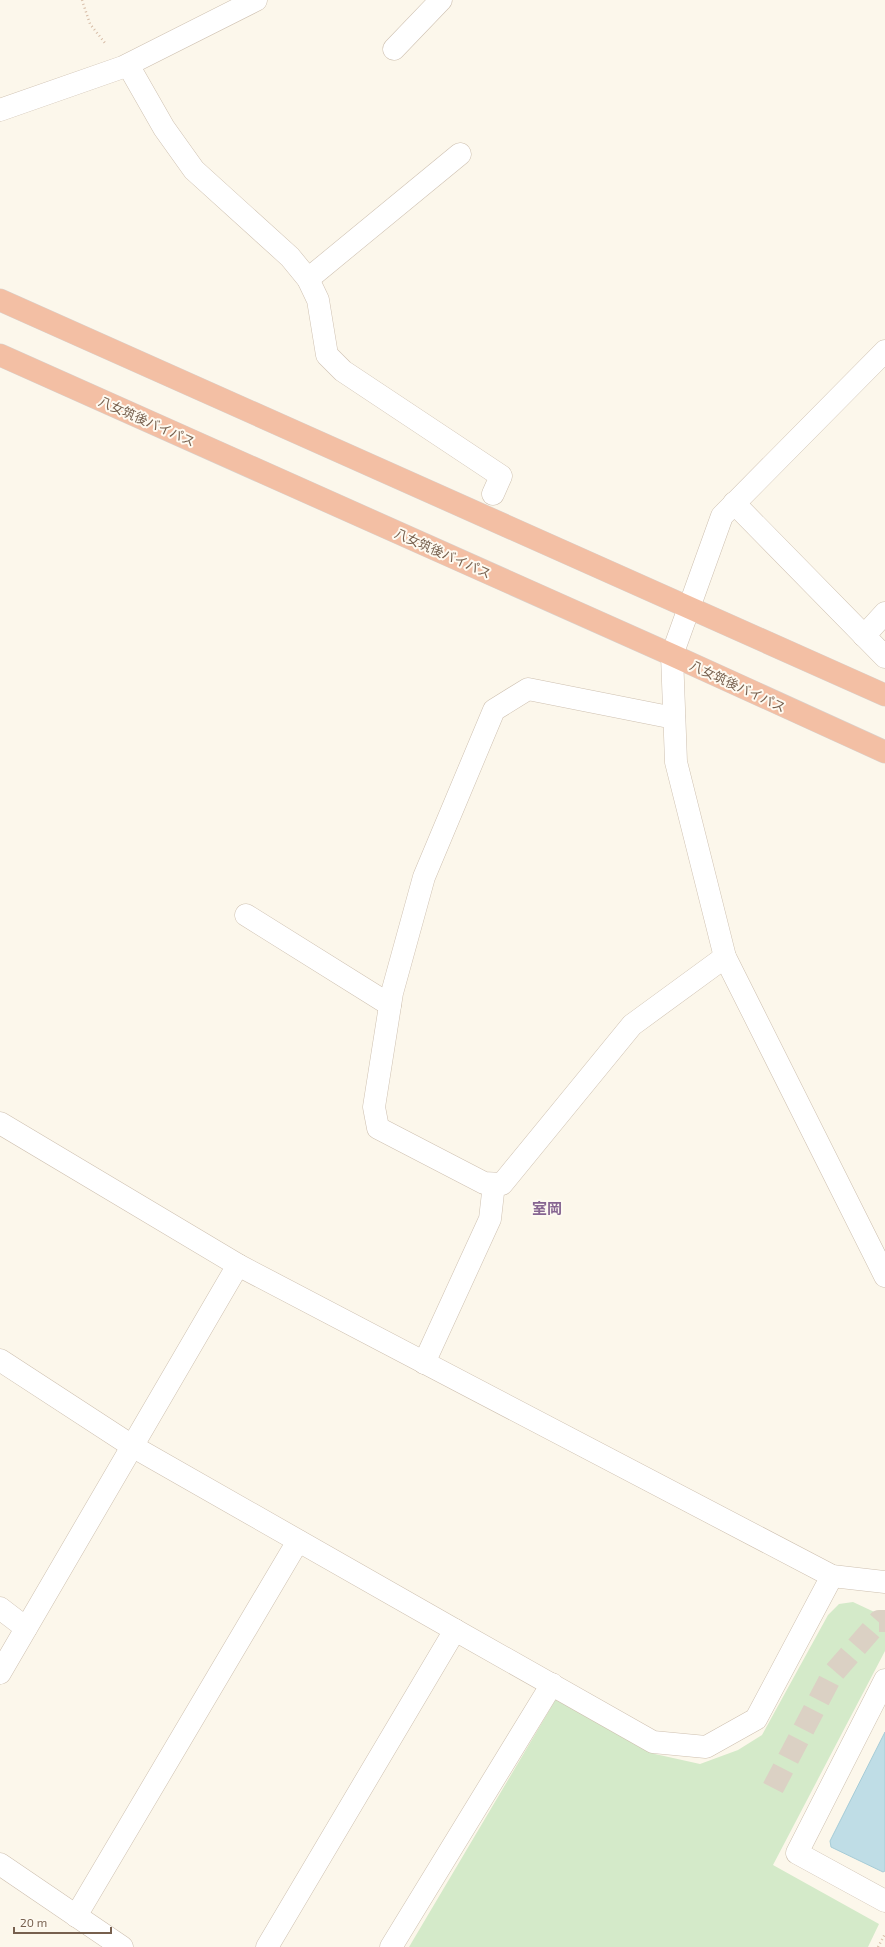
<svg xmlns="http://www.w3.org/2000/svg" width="885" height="1947" font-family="'Exo 2','Noto Sans JP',sans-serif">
  <rect width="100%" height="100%" fill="#fcf7eb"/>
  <path fill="#d4eac9" d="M853 1602 885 1617V1651L773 1865 879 1924 868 1947H409L556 1699 655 1754 700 1764 738 1750 762 1735 828 1615 839 1604Z"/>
  <path fill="#bfdde6" stroke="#a6ccd7" d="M885 1732V1871L883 1872 831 1847 830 1841Z"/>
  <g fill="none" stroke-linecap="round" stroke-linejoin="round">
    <path stroke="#dbd1c4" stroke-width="22" stroke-dasharray="22 11" stroke-linecap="butt" d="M773 1788 832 1675 879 1621H885"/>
    <defs>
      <g id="minor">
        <path d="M394 49 441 0"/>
        <path d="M128 65 164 128 194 170 290 257 308 279 318 300 327 355 343 371 501 476 493 494"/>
        <path d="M0 110 123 67 256 0"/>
        <path d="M308 279 460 154"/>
        <path d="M885 351 722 516 672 655 676 762 725 957 885 1276"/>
        <path d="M734 503 885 657"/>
        <path d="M864 636 885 613"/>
        <path d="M674 718 528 689 494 710 424 877 392 993 374 1107 378 1128 484 1183 502 1184 632 1025 725 957"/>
        <path d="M246 915 390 1005"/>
        <path d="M0 1123 238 1265 832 1576 885 1582"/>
        <path d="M0 1360 132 1446 455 1630 267 1947"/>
        <path d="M424 1363 490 1219 494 1184"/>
        <path d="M0 1608 26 1628"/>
        <path d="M455 1630 653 1742 706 1747 756 1719 832 1576"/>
        <path d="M0 1673 238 1265"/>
        <path d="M885 1680 797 1853 885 1901"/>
        <path d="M0 1864 122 1947"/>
        <path d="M76 1916 298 1541"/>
        <path d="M391 1947 552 1684"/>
      </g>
      <g id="highway">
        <path d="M0 300 885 695"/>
        <path d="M0 355 672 655 885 752"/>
      </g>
    </defs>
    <use href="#minor" stroke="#cec0b0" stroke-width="23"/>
    <use href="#highway" stroke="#d9d2cd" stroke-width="23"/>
    <g stroke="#d6bca6" stroke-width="2.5" stroke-dasharray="1 3" stroke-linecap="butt">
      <path d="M82 0 90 24 105 43"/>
      <path d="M878 1947 885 1934"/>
    </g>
    <use href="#minor" stroke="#fff" stroke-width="22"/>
    <use href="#highway" stroke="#f3bfa4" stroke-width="22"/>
  </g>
  <g text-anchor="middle" stroke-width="4" stroke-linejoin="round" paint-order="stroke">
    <g font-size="13" fill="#77604e" stroke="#fefaf1">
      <text transform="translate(147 421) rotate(24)" y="5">八女筑後バイパス</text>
      <text transform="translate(443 553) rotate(24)" y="5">八女筑後バイパス</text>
      <text transform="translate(738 686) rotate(25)" y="5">八女筑後バイパス</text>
    </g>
    <g font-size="15" font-weight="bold" fill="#876692" stroke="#fefaf1">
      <text x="547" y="1214">室岡</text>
    </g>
  </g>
  <path d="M14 1927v6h97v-6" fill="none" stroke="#77604e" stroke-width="2"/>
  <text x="20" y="1927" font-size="12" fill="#77604e" stroke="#fefaf1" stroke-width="3" paint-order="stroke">20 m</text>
</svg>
